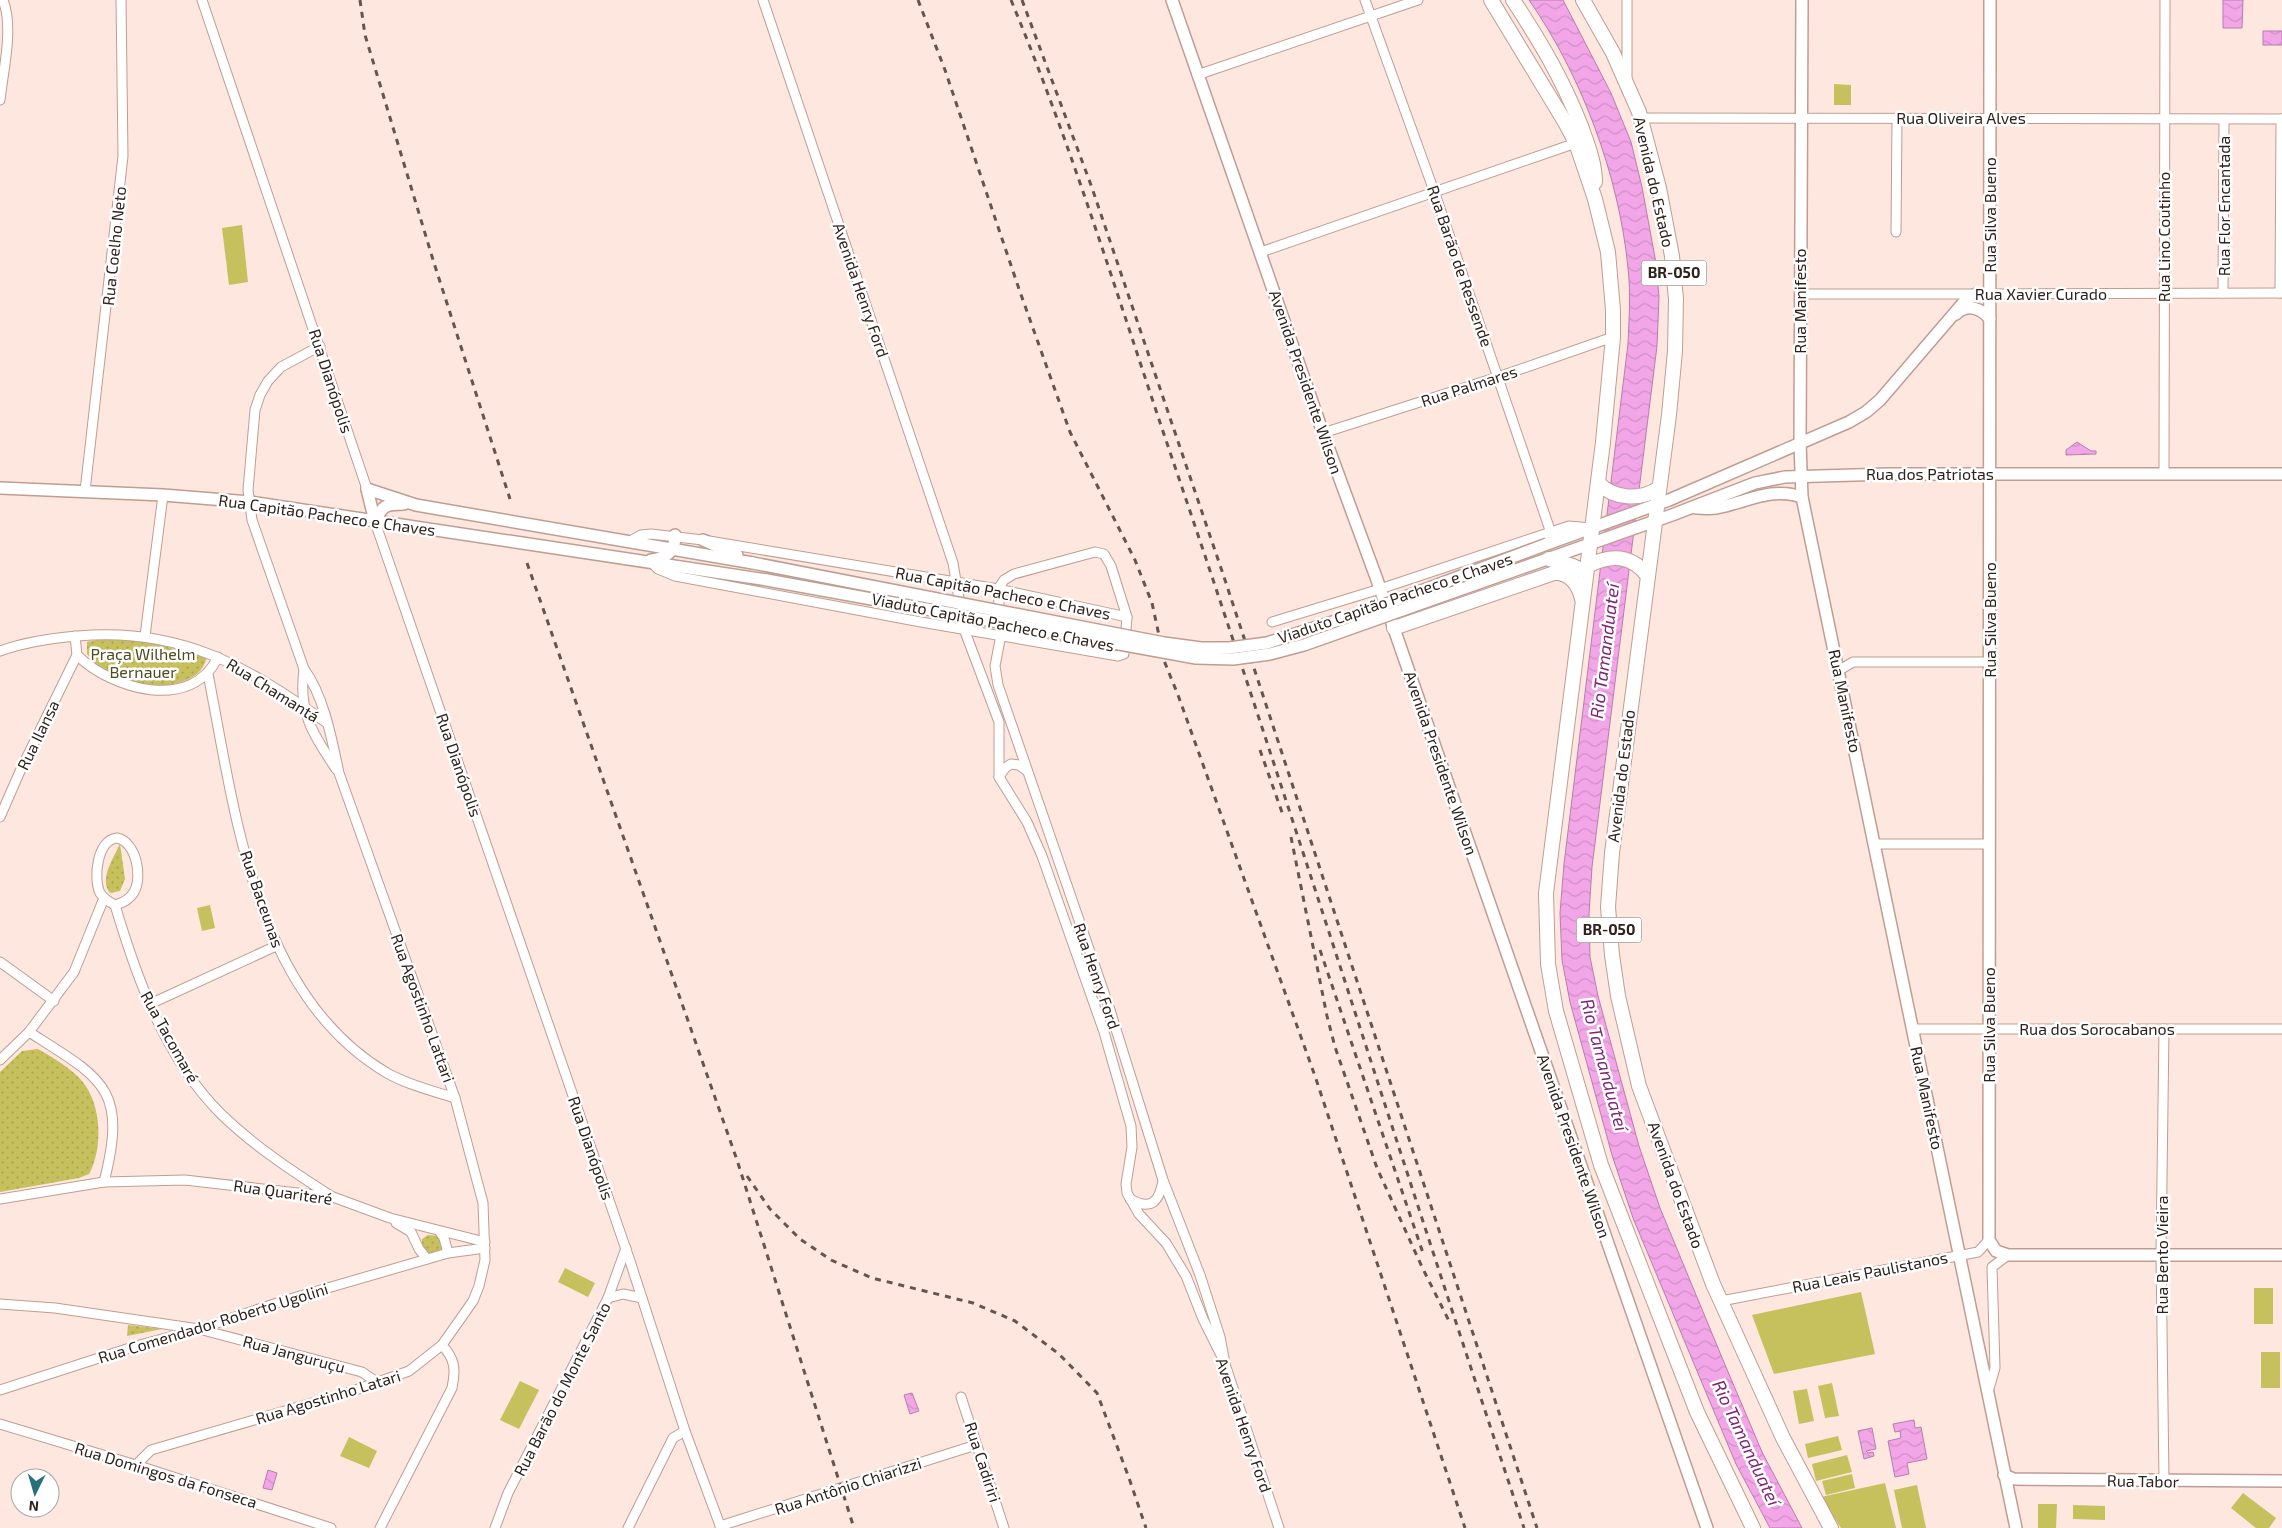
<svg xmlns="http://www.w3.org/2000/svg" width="2282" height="1528" font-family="'Exo 2',sans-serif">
  <defs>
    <pattern id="park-dots" width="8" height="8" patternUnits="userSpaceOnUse" patternTransform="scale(1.25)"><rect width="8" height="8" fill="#c6c05d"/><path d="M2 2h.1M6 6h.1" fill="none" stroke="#aaa550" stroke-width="1.8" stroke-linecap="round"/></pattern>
    <pattern id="water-waves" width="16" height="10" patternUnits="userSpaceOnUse" patternTransform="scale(1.25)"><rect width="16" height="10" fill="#f2a6e8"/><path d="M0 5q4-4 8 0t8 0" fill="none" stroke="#d08fc7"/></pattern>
  </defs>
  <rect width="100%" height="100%" fill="#fde7df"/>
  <g fill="#c6c05d">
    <path d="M1834 84 1851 85V105H1834Z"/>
    <path d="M242 225 248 282 229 285 222 228Z"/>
    <path d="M210 905 215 928 202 931 197 908Z"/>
    <path d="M565 1268 595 1283 588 1297 558 1282Z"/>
    <rect x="2254" y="1288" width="19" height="36"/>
    <path d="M1861 1292 1875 1354 1774 1374 1752 1315Z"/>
    <rect x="2261" y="1352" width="19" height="36"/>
    <path d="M520 1381 539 1390 519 1429 500 1420Z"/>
    <path d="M1832 1383 1839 1416 1825 1418 1818 1386Z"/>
    <path d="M1807 1389 1814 1421 1799 1424 1793 1391Z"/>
    <path d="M1838 1436 1842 1450 1808 1458 1805 1444Z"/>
    <path d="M349 1437 377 1451 369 1468 340 1456Z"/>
    <path d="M1847 1455 1852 1472 1816 1481 1812 1464Z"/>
    <path d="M1852 1474 1855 1488 1826 1495 1822 1481Z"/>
    <path d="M1885 1483 1896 1528H1841L1821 1497Z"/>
    <path d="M1917 1485 1926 1528H1902L1894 1490Z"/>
    <path d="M2243 1493 2276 1518 2269 1528H2256L2231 1508Z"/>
    <path d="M2038 1504H2057L2056 1528H2038Z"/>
    <path d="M2073 1505 2105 1506V1520L2073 1519Z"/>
  </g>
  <g fill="url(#park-dots)">
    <path d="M101 639C140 638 170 647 207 658 204 665 201 672 194 676 170 691 134 687 111 674 101 669 94 662 87 654V642Z"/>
    <path d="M120 844 125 879 120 891 110 893C99 879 113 859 120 844Z"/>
    <path d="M38 1049C52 1057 71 1068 82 1081 102 1105 103 1148 89 1174L79 1178 0 1192V1072L22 1051Z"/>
    <path d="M428 1235 439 1236 445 1252 429 1256 422 1250V1239Z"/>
    <path d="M128 1325 162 1329 127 1336Z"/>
  </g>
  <g fill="url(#water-waves)" stroke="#b87eab">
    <path d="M1529 0H1563L1611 93 1631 142 1642 187 1656 263 1659 297 1657 346 1592 867 1589 914 1590 957 1598 996 1639 1146 1660 1208 1723 1360 1762 1452 1802 1528H1770L1736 1464 1697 1371 1633 1218 1612 1155 1570 1002 1562 960 1560 913 1564 864 1628 344C1629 319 1631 294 1628 268 1619 176 1582 76 1529 0Z"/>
    <path d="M2223 0H2243L2242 28H2223Z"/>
    <rect x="2263" y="31" width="19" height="14"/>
    <path d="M2077 442 2091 451H2096V454L2066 455V450Z"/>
    <path d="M912 1393 919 1411 910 1414 904 1395Z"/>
    <path d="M1914 1420 1915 1428 1921 1427 1927 1459 1907 1463 1909 1474 1895 1477 1888 1441 1901 1438 1900 1431 1895 1432 1893 1424Z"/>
    <path d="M1872 1428 1876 1449 1866 1451 1868 1453 1873 1452 1874 1456 1864 1459 1858 1431Z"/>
    <path d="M268 1470 277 1473 272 1490 263 1488Z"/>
  </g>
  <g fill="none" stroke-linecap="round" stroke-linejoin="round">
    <defs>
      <g id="minor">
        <path d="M202 0 367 489"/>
        <path d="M763 0 953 563 964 629 999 722V777L1027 822 1042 856 1104 1032 1131 1126 1132 1147 1126 1184 1127 1193 1139 1214 1166 1243 1186 1276 1203 1319 1224 1361 1279 1528"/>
        <path d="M1365 0 1434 191 1551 533"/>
        <path d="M1627 0V77"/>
        <path d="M1197 75 1418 0"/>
        <path d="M0 100C3 72 14 27 3 0"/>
        <path d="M1640 118 2282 119"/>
        <path d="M1896 232 1897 118"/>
        <path d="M1261 252 1576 143"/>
        <path d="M2223 293 2224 119"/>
        <path d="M2280 293 2281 119"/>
        <path d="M1800 294H1976"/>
        <path d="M1990 294 2282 293"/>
        <path d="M1323 433 1498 377 1613 337"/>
        <path d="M2164 473 2165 0"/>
        <path d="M85 491 123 156 121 0"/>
        <path d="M375 522 630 1261 685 1431 721 1528"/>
        <path d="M632 540 641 535 651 534 703 540 998 589 1127 617"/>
        <path d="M652 563 658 569 675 576 921 622 1118 656 1124 654 1127 617 1111 566 1104 554 1095 552 1014 574 1004 580 998 589"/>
        <path d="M998 589 1001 635 995 666 998 685 1110 1010 1163 1180 1200 1275 1220 1337 1224 1358"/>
        <path d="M1272 622 1380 589 1569 526 1591 528"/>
        <path d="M75 636 77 655C112 690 192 712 218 657"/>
        <path d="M145 636 163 495"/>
        <path d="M0 651C25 642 52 638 78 636 180 627 247 666 327 723"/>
        <path d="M304 669C298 713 313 734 336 769"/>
        <path d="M1838 671 1853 662H1990"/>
        <path d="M208 674C235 811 254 995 387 1073 408 1085 433 1091 455 1098"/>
        <path d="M999 777 1005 768 1011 764 1019 765 1026 770"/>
        <path d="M0 817 21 769 77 655"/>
        <path d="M117 838C136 842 143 876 134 892 130 899 123 903 115 905 109 902 104 899 100 893 93 878 97 840 117 838Z"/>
        <path d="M1874 844H1989"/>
        <path d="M115 905C137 979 165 1058 221 1114 254 1146 292 1171 331 1196"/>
        <path d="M0 962 54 1001"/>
        <path d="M150 1004 276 946"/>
        <path d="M1913 1029H2282"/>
        <path d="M2164 1029 2161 1254 2164 1481"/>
        <path d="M29 1032C103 1079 128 1088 104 1182"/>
        <path d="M0 1060 29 1032 74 972 104 898"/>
        <path d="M0 1199 104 1182 185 1180 333 1197 390 1218 485 1242"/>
        <path d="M1130 1199C1151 1211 1159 1202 1163 1181"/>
        <path d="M396 1223 411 1232 419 1249 427 1259"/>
        <path d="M440 1232 444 1238 448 1253"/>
        <path d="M608 1298 623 1294 642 1298"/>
        <path d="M1721 1301 1978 1252 1989 1240"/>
        <path d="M0 1304 55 1308 199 1329 362 1372 378 1383"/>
        <path d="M0 1390 136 1346 199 1329 283 1301 448 1253 485 1248"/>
        <path d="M1988 1392 1995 1368 1992 1267 2008 1255"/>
        <path d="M961 1397 1004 1528"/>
        <path d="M0 1424 136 1465 331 1528"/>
        <path d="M136 1465 151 1450 350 1392 409 1371 442 1345 473 1301 479 1286 485 1260 483 1203 455 1098 339 773C332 740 324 696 304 669L252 520 248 490 255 410 260 395 268 381 281 367 320 346"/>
        <path d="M720 1526 976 1445"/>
        <path d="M380 1528 452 1388C456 1369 455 1359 442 1345"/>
        <path d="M495 1528 508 1493 608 1298 626 1248"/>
        <path d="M628 1528 673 1438 685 1431"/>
      </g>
      <g id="major">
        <path d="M1172 0 1323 433 1376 577 1707 1528"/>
        <path d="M1802 0 1800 443 1802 497 2016 1528"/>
        <path d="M1990 0 1989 1240 1996 1251 2008 1255H2282"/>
        <path d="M1956 314C1967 303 1981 308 1990 319"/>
        <path d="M0 488 163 495 250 502 767 580"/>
        <path d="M367 489 416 505 753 563"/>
        <path d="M367 489 375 522"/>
        <path d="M1696 508C1702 508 1710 509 1716 508 1745 503 1771 486 1802 497"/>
        <path d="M375 522C382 505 386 504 404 504"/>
        <path d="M703 540 737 555"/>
        <path d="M1547 544 1669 500 1849 422 1866 412 1880 400 1964 302 1976 294H1990"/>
        <path d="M651 560C667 558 675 552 675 535"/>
        <path d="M1439 597 1672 515 1755 483 1785 477 1890 474H2282"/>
        <path d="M2004 1475 2014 1479 2282 1481"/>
      </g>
      <g id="highway">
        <path d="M1491 0 1565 122 1576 143 1595 199 1608 252 1613 310V337L1603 442 1546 893 1548 964 1556 1011 1601 1165 1697 1412 1753 1528"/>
        <path d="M1513 0C1541 43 1562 78 1581 126 1587 143 1595 163 1595 182"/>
        <path d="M1583 0 1613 53 1639 112 1659 188 1672 256 1676 299 1675 351 1669 415 1612 853 1608 907 1612 955 1618 996 1639 1086 1713 1284 1783 1438 1831 1528"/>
        <path d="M1598 483C1614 499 1640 501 1659 488"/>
        <path d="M1549 559 1573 566 1586 572"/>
        <path d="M1587 566C1611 554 1631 554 1648 576"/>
        <path d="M1394 628 1554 573C1570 572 1579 585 1582 599"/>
      </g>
    </defs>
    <use href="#minor" stroke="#c09d92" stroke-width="11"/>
    <use href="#major" stroke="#c09d92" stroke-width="14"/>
    <use href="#highway" stroke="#c09d92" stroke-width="16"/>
    <use href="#minor" stroke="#fff" stroke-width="9"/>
    <use href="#major" stroke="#fff" stroke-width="11"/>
    <use href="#highway" stroke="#fff" stroke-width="14"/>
    <g stroke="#64554f" stroke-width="3" stroke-dasharray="6 6" stroke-linecap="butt">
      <path d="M360 0 365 35 434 263 510 499"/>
      <path d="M918 0 945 70 1019 289 1070 432 1135 560 1152 603 1165 663 1178 695 1315 1076 1465 1528"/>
      <path d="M1011 0C1073 149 1120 305 1172 458 1293 814 1405 1172 1524 1528"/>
      <path d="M1022 0 1091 185 1224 577 1537 1528"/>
      <path d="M527 563 737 1160 854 1528"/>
      <path d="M1260 750 1284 818"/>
      <path d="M1291 837 1327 1016 1335 1047 1377 1168 1422 1267 1449 1321"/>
      <path d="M1320 950 1424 1256"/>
      <path d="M747 1176 770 1209 800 1239 831 1260 872 1278 973 1303 1015 1321 1059 1354 1097 1393 1129 1478 1146 1528"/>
    </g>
    <defs>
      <g id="major-bridge">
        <path d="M753 563 1164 643 1201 648H1229L1267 643 1370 610 1547 544"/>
        <path d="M767 580 1196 658 1233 659 1270 654 1304 645 1439 597"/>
      </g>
    </defs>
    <use href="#major-bridge" stroke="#c09d92" stroke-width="14" stroke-linecap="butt"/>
    <use href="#major-bridge" stroke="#fff" stroke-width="11"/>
  </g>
  <g text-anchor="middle" stroke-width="5" stroke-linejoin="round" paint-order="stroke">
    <g fill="#fff" stroke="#6d6461" stroke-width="1">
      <rect x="1641.5" y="260.5" width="65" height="25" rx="4"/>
      <rect x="1576.5" y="917.5" width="65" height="25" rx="4"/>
    </g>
    <g font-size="15" font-weight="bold" fill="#2f221d">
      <text x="1674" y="278">BR-050</text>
      <text x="1609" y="935">BR-050</text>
    </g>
    <g font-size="16" fill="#2f221d" stroke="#fff">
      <text x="1961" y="124">Rua Oliveira Alves</text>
      <text transform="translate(1654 182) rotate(77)" y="6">Avenida do Estado</text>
      <text transform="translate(2224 206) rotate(-90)" y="6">Rua Flor Encantada</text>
      <text transform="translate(1990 215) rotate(-90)" y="6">Rua Silva Bueno</text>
      <text transform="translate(2164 237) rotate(-90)" y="6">Rua Lino Coutinho</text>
      <text transform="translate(114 246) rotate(-84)" y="6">Rua Coelho Neto</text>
      <text transform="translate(1460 266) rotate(71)" y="6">Rua Barão de Ressende</text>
      <text transform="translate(861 290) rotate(71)" y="6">Avenida Henry Ford</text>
      <text x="2041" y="300">Rua Xavier Curado</text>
      <text transform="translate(1800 301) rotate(-90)" y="6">Rua Manifesto</text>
      <text transform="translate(331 381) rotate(72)" y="6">Rua Dianópolis</text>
      <text transform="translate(1306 382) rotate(71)" y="6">Avenida Presidente Wilson</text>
      <text transform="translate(1469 386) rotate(-18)" y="6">Rua Palmares</text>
      <text x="1930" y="480">Rua dos Patriotas</text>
      <text transform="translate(327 515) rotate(8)" y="6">Rua Capitão Pacheco e Chaves</text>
      <text transform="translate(1003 593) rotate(11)" y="6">Rua Capitão Pacheco e Chaves</text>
      <text transform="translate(1395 598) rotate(-19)" y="6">Viaduto Capitão Pacheco e Chaves</text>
      <text transform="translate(1990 620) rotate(-90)" y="6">Rua Silva Bueno</text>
      <text transform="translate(993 622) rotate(11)" y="6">Viaduto Capitão Pacheco e Chaves</text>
      <text transform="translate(273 690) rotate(32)" y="6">Rua Chamantá</text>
      <text transform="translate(1845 701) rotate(78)" y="6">Rua Manifesto</text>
      <text transform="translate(38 735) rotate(-64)" y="6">Rua Ilansa</text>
      <text transform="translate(1441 763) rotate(71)" y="6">Avenida Presidente Wilson</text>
      <text transform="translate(459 765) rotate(71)" y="6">Rua Dianópolis</text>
      <text transform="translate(1621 776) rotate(-83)" y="6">Avenida do Estado</text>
      <text transform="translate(262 899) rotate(71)" y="6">Rua Baceunas</text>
      <text transform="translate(1097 976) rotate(71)" y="6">Rua Henry Ford</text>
      <text transform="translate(423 1008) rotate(70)" y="6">Rua Agostinho Lattari</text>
      <text transform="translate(1989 1025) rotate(-90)" y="6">Rua Silva Bueno</text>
      <text x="2097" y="1035">Rua dos Sorocabanos</text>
      <text transform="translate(170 1037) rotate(61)" y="6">Rua Tacomaré</text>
      <text transform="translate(1927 1098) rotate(78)" y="6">Rua Manifesto</text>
      <text transform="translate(1574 1146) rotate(71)" y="6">Avenida Presidente Wilson</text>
      <text transform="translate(591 1148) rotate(71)" y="6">Rua Dianópolis</text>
      <text transform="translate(1676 1185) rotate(70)" y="6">Avenida do Estado</text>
      <text transform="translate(283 1192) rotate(8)" y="6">Rua Quariteré</text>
      <text transform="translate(2162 1255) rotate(-90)" y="6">Rua Bento Vieira</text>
      <text transform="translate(1870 1272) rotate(-11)" y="6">Rua Leais Paulistanos</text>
      <text transform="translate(213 1323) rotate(-17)" y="6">Rua Comendador Roberto Ugolini</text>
      <text transform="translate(294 1354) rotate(15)" y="6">Rua Janguruçu</text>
      <text transform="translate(562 1389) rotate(-63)" y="6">Rua Barão do Monte Santo</text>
      <text transform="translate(328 1397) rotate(-17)" y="6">Rua Agostinho Latari</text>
      <text transform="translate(1244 1425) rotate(71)" y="6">Avenida Henry Ford</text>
      <text transform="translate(983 1462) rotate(72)" y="6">Rua Cadiriri</text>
      <text transform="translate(166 1475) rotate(17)" y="6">Rua Domingos da Fonseca</text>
      <text transform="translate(2143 1481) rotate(1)" y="6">Rua Tabor</text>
      <text transform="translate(848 1486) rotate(-18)" y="6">Rua Antônio Chiarizzi</text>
    </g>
    <g font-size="16" fill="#4e4c22" stroke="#fff">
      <text x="143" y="660">Praça Wilhelm<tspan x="143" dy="18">Bernauer</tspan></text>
    </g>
    <g font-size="18" font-style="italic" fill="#7c2675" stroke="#fff">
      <text transform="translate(1605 651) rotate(-83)" y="6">Rio Tamanduateí</text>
      <text transform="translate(1604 1065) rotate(75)" y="6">Rio Tamanduateí</text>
      <text transform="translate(1746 1443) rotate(65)" y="6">Rio Tamanduateí</text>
    </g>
  </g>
  <g transform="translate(35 1493) rotate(185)"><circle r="24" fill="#ffffff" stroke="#aca7a5"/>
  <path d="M0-4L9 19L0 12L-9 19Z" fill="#28717a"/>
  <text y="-8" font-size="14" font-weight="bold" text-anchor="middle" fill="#2f221d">N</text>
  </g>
</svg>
